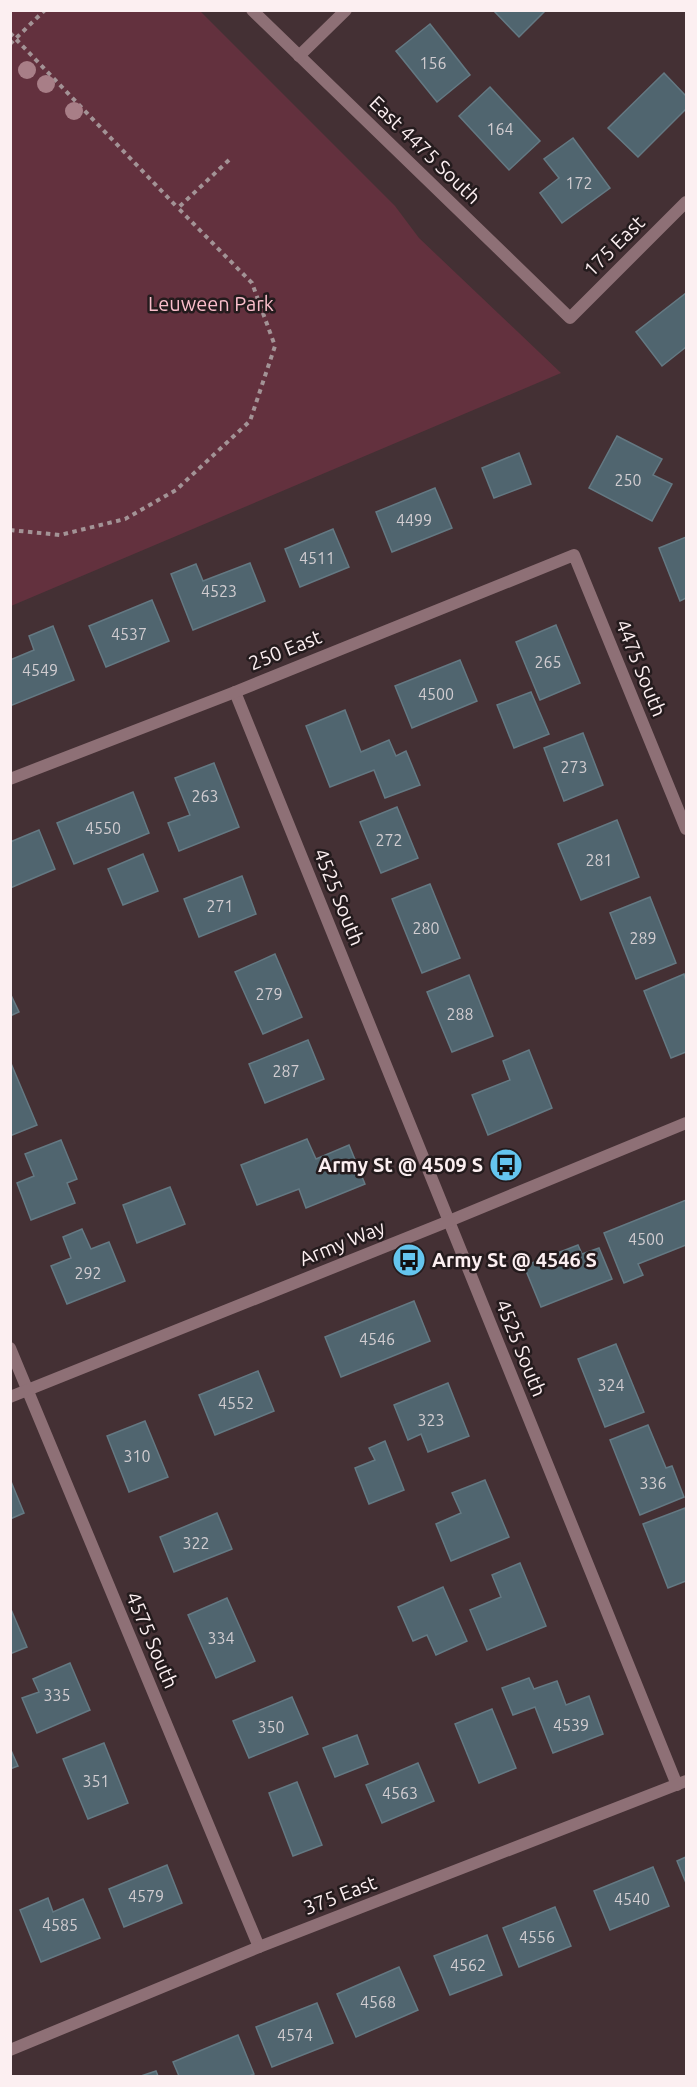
<svg xmlns="http://www.w3.org/2000/svg" width="697" height="2087" font-family="Ubuntu,sans-serif">
  <rect width="100%" height="100%" fill="#443034"/>
  <path fill="#63313e" d="M11 10 200 11 395 206 419 238 561 373 11 606Z"/>
  <g fill="#50656f" stroke="#647983" stroke-width="1.5">
    <path d="M493 10H546L519 37Z"/>
    <path d="M430 24 470 75 437 102 396 51Z"/>
    <path d="M664 73 686 96V109L638 157 608 128Z"/>
    <path d="M490 87 540 141 509 170 459 116Z"/>
    <path d="M573 138 610 188 562 223 540 193 559 178 544 159Z"/>
    <path d="M686 293V347L662 366 636 332Z"/>
    <path d="M617 436 662 459 653 475 672 484 652 521 589 488Z"/>
    <path d="M519 453 531 484 494 498 482 468Z"/>
    <path d="M435 488 452 528 392 552 376 512Z"/>
    <path d="M333 529 349 567 300 587 285 549Z"/>
    <path d="M686 537V598L680 601 659 548Z"/>
    <path d="M250 563 265 601 193 630 171 574 196 564 203 581Z"/>
    <path d="M152 600 169 641 106 667 89 626Z"/>
    <path d="M556 625 580 683 540 700 516 642Z"/>
    <path d="M53 626 74 680 10 706V660L34 650 29 636Z"/>
    <path d="M460 660 477 701 412 728 395 686Z"/>
    <path d="M531 692 549 734 514 748 497 705Z"/>
    <path d="M345 710 361 752 389 740 396 756 406 751 420 785 385 798 374 770 330 787 306 726Z"/>
    <path d="M583 733 603 785 564 801 544 748Z"/>
    <path d="M214 763 239 827 179 851 168 823 190 815 175 778Z"/>
    <path d="M133 792 149 833 74 864 57 823Z"/>
    <path d="M397 807 418 858 381 873 360 822Z"/>
    <path d="M617 820 639 877 581 900 558 844Z"/>
    <path d="M39 830 55 869 10 888V842Z"/>
    <path d="M143 854 158 891 123 905 108 869Z"/>
    <path d="M242 876 256 914 199 937 184 899Z"/>
    <path d="M430 884 460 958 422 973 392 899Z"/>
    <path d="M650 897 676 963 636 979 610 913Z"/>
    <path d="M275 954 302 1017 263 1034 235 972Z"/>
    <path d="M684 974 686 981V1052L671 1058 644 991Z"/>
    <path d="M469 975 493 1036 452 1052 427 992Z"/>
    <path d="M10 993 19 1012 10 1016Z"/>
    <path d="M308 1040 324 1079 265 1103 249 1064Z"/>
    <path d="M529 1050 552 1108 488 1135 472 1095 510 1080 503 1061Z"/>
    <path d="M10 1061 37 1125 10 1136Z"/>
    <path d="M307 1139 316 1159 349 1145 365 1184 306 1208 299 1189 257 1205 241 1165Z"/>
    <path d="M61 1140 77 1179 67 1183 75 1203 31 1220 17 1183 34 1176 25 1154Z"/>
    <path d="M170 1187 185 1224 137 1243 123 1205Z"/>
    <path d="M686 1200V1245L638 1264 643 1275 624 1283 604 1233Z"/>
    <path d="M82 1229 91 1249 109 1242 125 1281 67 1304 51 1266 71 1258 63 1237Z"/>
    <path d="M578 1245 582 1254 599 1248 612 1279 541 1307 524 1266Z"/>
    <path d="M414 1301 430 1341 341 1377 325 1337Z"/>
    <path d="M616 1344 644 1412 605 1427 578 1359Z"/>
    <path d="M258 1371 274 1411 215 1435 199 1395Z"/>
    <path d="M448 1383 469 1436 428 1452 421 1434 408 1440 394 1405Z"/>
    <path d="M145 1421 168 1477 129 1492 107 1436Z"/>
    <path d="M648 1425 666 1468 672 1466 684 1497 640 1515 610 1440Z"/>
    <path d="M385 1441 404 1490 369 1504 355 1468 375 1460 369 1448Z"/>
    <path d="M10 1479 24 1513 10 1519Z"/>
    <path d="M485 1480 509 1537 451 1561 436 1524 461 1513 452 1493Z"/>
    <path d="M685 1508 686 1512V1581L668 1588 643 1524Z"/>
    <path d="M217 1513 232 1549 174 1572 160 1537Z"/>
    <path d="M520 1563 546 1626 487 1650 470 1610 501 1597 492 1575Z"/>
    <path d="M443 1587 467 1641 436 1655 427 1635 413 1641 398 1607Z"/>
    <path d="M227 1598 255 1661 216 1678 188 1615Z"/>
    <path d="M10 1607 27 1647 10 1654Z"/>
    <path d="M70 1663 90 1710 37 1733 22 1698 39 1692 33 1679Z"/>
    <path d="M529 1678 534 1689 557 1681 566 1705 589 1696 603 1734 553 1753 535 1707 513 1715 502 1688Z"/>
    <path d="M292 1697 308 1734 249 1758 233 1721Z"/>
    <path d="M492 1709 516 1768 479 1783 455 1724Z"/>
    <path d="M357 1735 368 1764 335 1777 323 1748Z"/>
    <path d="M104 1743 128 1803 88 1819 63 1759Z"/>
    <path d="M10 1748 18 1766 10 1769Z"/>
    <path d="M418 1763 434 1801 382 1823 366 1785Z"/>
    <path d="M297 1782 322 1845 293 1856 269 1793Z"/>
    <path d="M686 1857V1883L677 1861Z"/>
    <path d="M167 1865 182 1903 124 1927 109 1889Z"/>
    <path d="M653 1867 669 1906 610 1930 594 1891Z"/>
    <path d="M48 1898 53 1912 83 1899 100 1938 41 1962 20 1910Z"/>
    <path d="M555 1907 571 1946 519 1967 503 1928Z"/>
    <path d="M487 1935 502 1975 450 1995 434 1956Z"/>
    <path d="M399 1967 418 2010 356 2037 337 1994Z"/>
    <path d="M317 2003 333 2043 272 2067 256 2027Z"/>
    <path d="M238 2035 254 2074 249 2076H179L173 2062Z"/>
    <path d="M156 2071 158 2076H141Z"/>
  </g>
  <g fill="none" stroke-linecap="round" stroke-linejoin="round">
    <g stroke="#a39396" stroke-width="4" stroke-dasharray="4.5 4.5" stroke-linecap="butt">
      <path d="M10 33 178 208"/>
      <path d="M10 44 45 10"/>
      <path d="M10 530 60 535 125 519 176 490 250 421 275 346 252 283 178 208 229 160"/>
    </g>
    <g stroke="#8e7076" stroke-width="12">
      <path d="M252 10 570 318 686 202"/>
      <path d="M299 56 346 10"/>
      <path d="M235 692 677 1785"/>
      <path d="M10 779 235 692 574 555 686 829"/>
      <path d="M10 1348 259 1947"/>
      <path d="M10 1397 449 1221 686 1123"/>
      <path d="M10 2050 259 1947 686 1781"/>
    </g>
  </g>
  <g fill="#a87e87">
    <circle cx="27" cy="70" r="9"/>
    <circle cx="46" cy="84" r="9"/>
    <circle cx="74" cy="111" r="9"/>
  </g>
  <defs>
    <symbol id="bus-disc" viewBox="-11 -11 22 22"><circle r="9.5" fill="#65c5ee" stroke="#241b1d"/><path d="M-5-6H5V4H4V6H2V4H-2V6H-4V4H-5ZM-3.5-4V0h7V-4ZM-3.5 1.2v1.5H-2V1.2ZM2 1.2v1.5H3.5V1.2Z" fill="#111"/></symbol>
  </defs>
  <g fill-rule="evenodd">
    <use href="#bus-disc" x="487" y="1146" width="38" height="38"/>
    <use href="#bus-disc" x="390" y="1241" width="38" height="38"/>
  </g>
  <g text-anchor="middle" stroke-width="5" stroke-linejoin="round" paint-order="stroke">
    <g font-size="16" fill="#d1ccd0">
      <text x="433" y="69">156</text>
      <text x="500" y="135">164</text>
      <text x="579" y="189">172</text>
      <text x="628" y="486">250</text>
      <text x="414" y="526">4499</text>
      <text x="317" y="564">4511</text>
      <text x="219" y="597">4523</text>
      <text x="129" y="640">4537</text>
      <text x="548" y="668">265</text>
      <text x="40" y="676">4549</text>
      <text x="436" y="700">4500</text>
      <text x="574" y="773">273</text>
      <text x="205" y="802">263</text>
      <text x="103" y="834">4550</text>
      <text x="389" y="846">272</text>
      <text x="599" y="866">281</text>
      <text x="220" y="912">271</text>
      <text x="426" y="934">280</text>
      <text x="643" y="944">289</text>
      <text x="269" y="1000">279</text>
      <text x="460" y="1020">288</text>
      <text x="286" y="1077">287</text>
      <text x="646" y="1245">4500</text>
      <text x="88" y="1279">292</text>
      <text x="377" y="1345">4546</text>
      <text x="611" y="1391">324</text>
      <text x="236" y="1409">4552</text>
      <text x="431" y="1426">323</text>
      <text x="137" y="1462">310</text>
      <text x="653" y="1489">336</text>
      <text x="196" y="1549">322</text>
      <text x="221" y="1644">334</text>
      <text x="57" y="1701">335</text>
      <text x="571" y="1731">4539</text>
      <text x="271" y="1733">350</text>
      <text x="96" y="1787">351</text>
      <text x="400" y="1799">4563</text>
      <text x="146" y="1902">4579</text>
      <text x="632" y="1905">4540</text>
      <text x="60" y="1931">4585</text>
      <text x="537" y="1943">4556</text>
      <text x="468" y="1971">4562</text>
      <text x="378" y="2008">4568</text>
      <text x="295" y="2041">4574</text>
    </g>
    <g font-size="20" fill="#fceff1" stroke="#241b1d">
      <text transform="translate(425 150) rotate(44)" y="7">East 4475 South</text>
      <text transform="translate(614 246) rotate(-45)" y="7">175 East</text>
      <text transform="translate(285 650) rotate(-22)" y="7">250 East</text>
      <text transform="translate(641 668) rotate(68)" y="7">4475 South</text>
      <text transform="translate(339 897) rotate(68)" y="7">4525 South</text>
      <text transform="translate(342 1243) rotate(-22)" y="7">Army Way</text>
      <text transform="translate(521 1348) rotate(68)" y="7">4525 South</text>
      <text transform="translate(152 1640) rotate(67)" y="7">4575 South</text>
      <text transform="translate(340 1895) rotate(-21)" y="7">375 East</text>
    </g>
    <g font-size="20" fill="#fabecb" stroke="#241b1d">
      <text x="211" y="311">Leuween Park</text>
    </g>
    <g font-size="20" font-weight="bold" fill="#fceff1" stroke="#241b1d" text-anchor="end">
      <text x="483" y="1172">Army St @ 4509 S</text>
      <text x="432" y="1267" text-anchor="start">Army St @ 4546 S</text>
    </g>
  </g>
  <rect width="697" height="2087" fill="none" stroke="#fceff1" stroke-width="24"/>
</svg>
